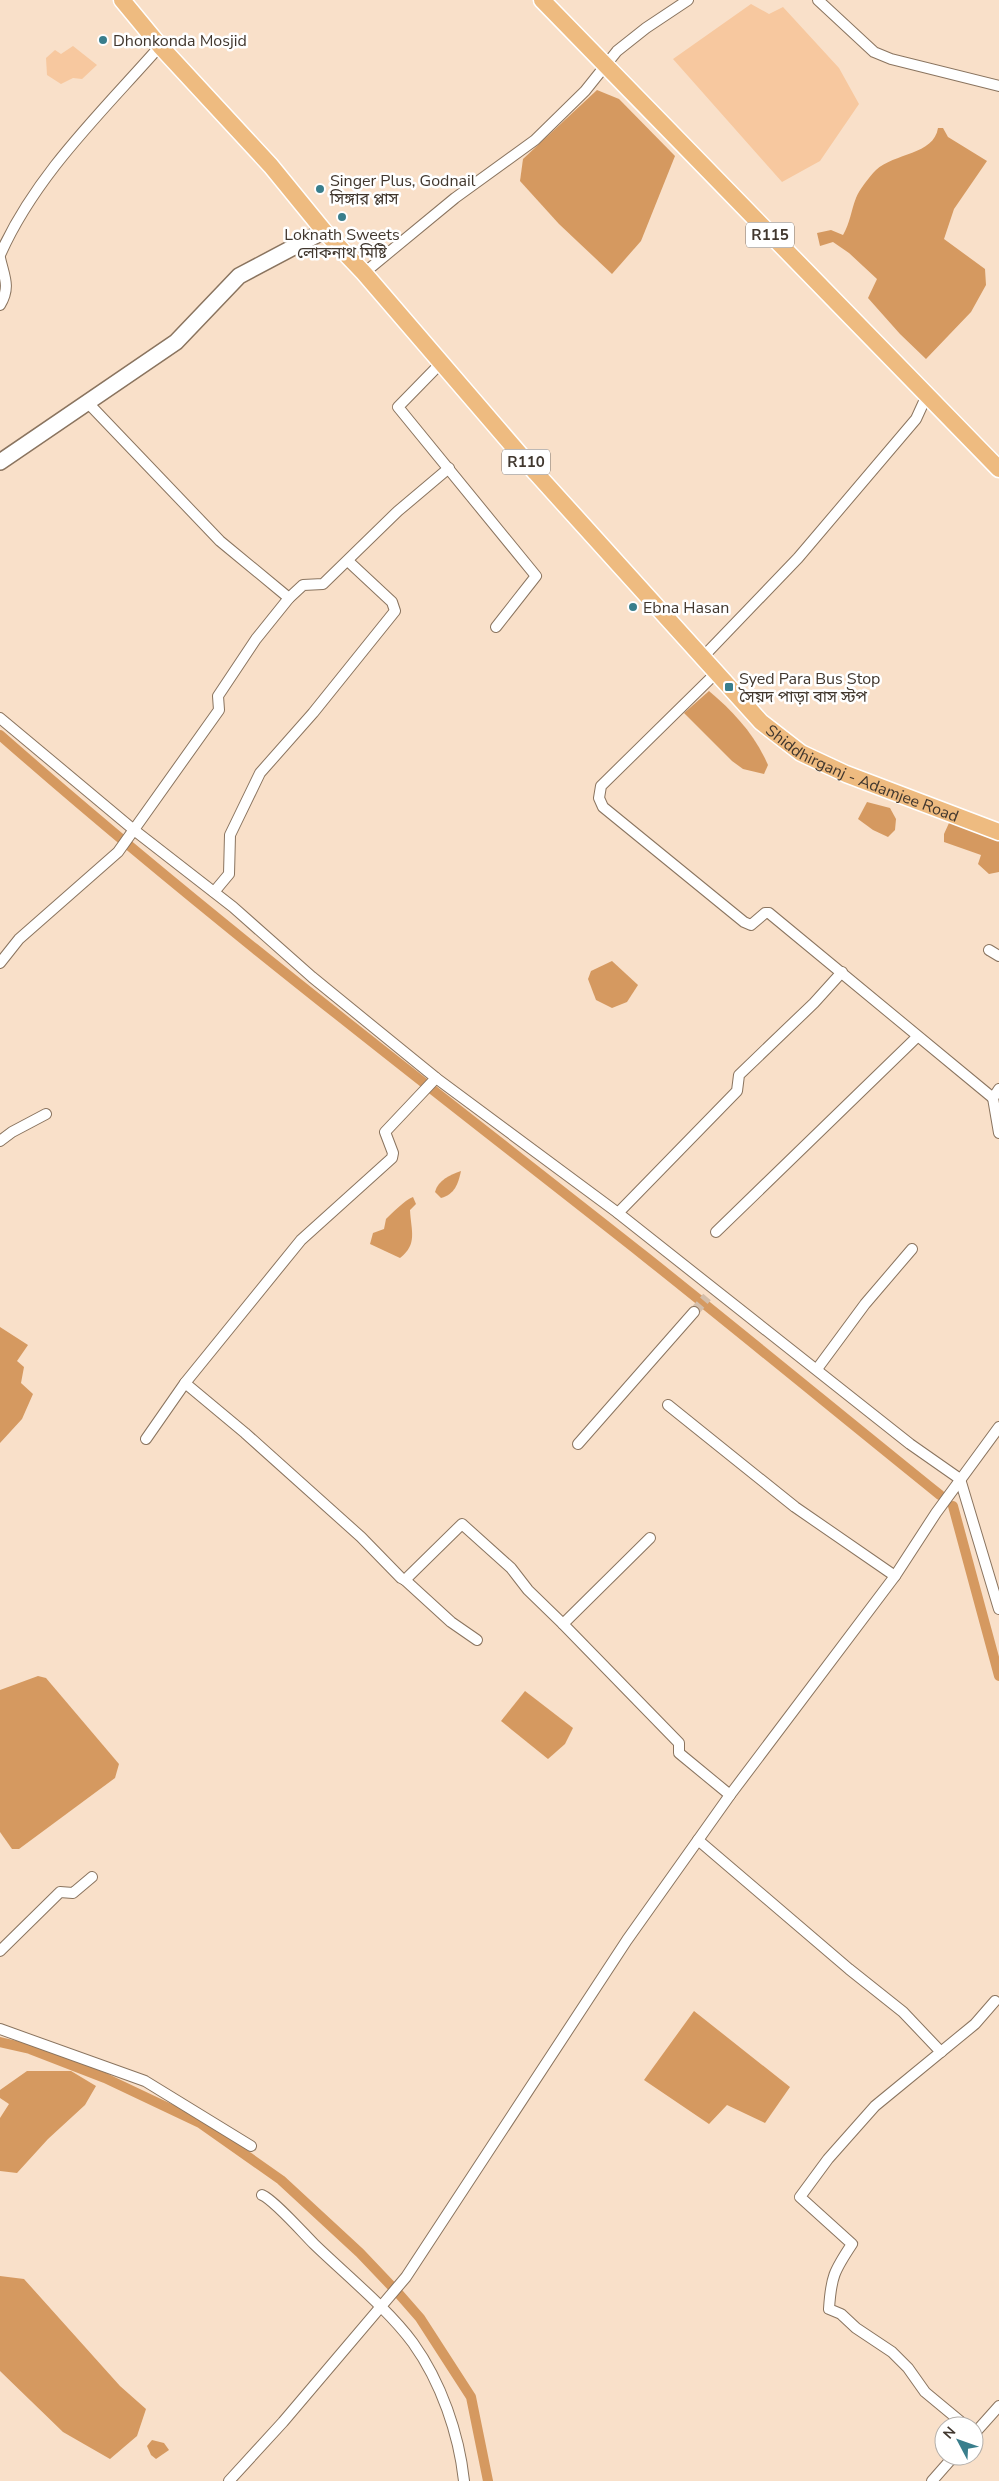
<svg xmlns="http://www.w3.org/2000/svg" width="999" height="2481" font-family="'Nunito Sans','Noto Sans Bengali',sans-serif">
  <rect width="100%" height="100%" fill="#f9e0c9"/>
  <g fill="#f7c89f">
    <path d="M751 4 769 14 783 7 839 68 859 104 820 161 782 182 673 59Z"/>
    <path d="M73 46 97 65 82 79 73 78 61 84 47 75 46 58 55 50 61 54Z"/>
  </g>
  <g fill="#d59960">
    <path d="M597 90 619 99 675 156 641 241 612 274 559 224 520 181 523 159Z"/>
    <path d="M938 128H943L948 137 987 161 954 209 944 239 985 269 986 285 971 312 926 359 900 334 868 298 877 279 849 253 833 242 820 246 817 233 831 230 843 235C850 223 851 211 856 198 859 190 870 176 876 170 894 153 934 155 938 128Z"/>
    <path d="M709 691C734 712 755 735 768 765L764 774 743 769 732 761 684 713Z"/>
    <path d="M867 802 890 808 896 819 895 830 888 837 873 830 858 819Z"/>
    <path d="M963 820 999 837V872L989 874 978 864 981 855 944 842V834L949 823Z"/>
    <path d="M612 961 638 985 627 1002 612 1008 596 1000 588 979 591 971Z"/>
    <path d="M461 1171C458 1184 455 1194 441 1198L435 1192C438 1180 450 1175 461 1171Z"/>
    <path d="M413 1197 416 1204 410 1210C411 1231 418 1244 400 1258L370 1244 373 1233 384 1229 386 1219C392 1213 405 1200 413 1197Z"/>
    <path d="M0 1327 28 1345 17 1361 24 1367 21 1383 33 1394 22 1419 0 1443Z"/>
    <path d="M38 1676 46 1678 119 1764 115 1778 19 1849H12L0 1832V1690Z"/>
    <path d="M525 1691 573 1728 565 1744 548 1759 501 1721Z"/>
    <path d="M694 2011 790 2087 765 2123 727 2105 709 2124 644 2080Z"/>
    <path d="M27 2071H71L96 2086 85 2105 48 2139 17 2173 0 2171V2118L9 2104 0 2098V2090Z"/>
    <path d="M0 2276 24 2279 120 2386 146 2409 137 2436 110 2459 63 2432 0 2371Z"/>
    <path d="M152 2440 164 2443 169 2450 156 2459 151 2455 147 2446Z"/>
  </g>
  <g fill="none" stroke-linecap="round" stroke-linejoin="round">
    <g stroke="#d59960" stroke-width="10">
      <path d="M0 735C208 918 429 1086 647 1258 745 1336 842 1416 940 1495"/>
      <path d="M953 1506 999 1676"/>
      <path d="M0 2042 30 2049 105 2078 200 2123 281 2180 360 2253 399 2294 420 2318 471 2397 488 2481"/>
    </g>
    <path stroke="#d4beaa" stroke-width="10" stroke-dasharray="10 5" stroke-linecap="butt" d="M694 1312 707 1297"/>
    <defs>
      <g id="street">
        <path d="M818 0 874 52 891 59 999 86"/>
        <path d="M0 255C36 174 102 112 160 46"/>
        <path d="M0 258C4 276 11 287 0 305"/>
        <path d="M364 273 455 198 535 140 585 91 617 51 646 28 688 0"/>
        <path d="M441 363 398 407 536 576 496 627"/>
        <path d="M89 404 220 541 289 598"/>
        <path d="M701 659 798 558 916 419 927 395"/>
        <path d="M716 673 601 786 599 798 603 807 744 922 751 925 765 913H769L993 1098"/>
        <path d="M0 718 134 830 233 907 312 977 436 1078 618 1213 910 1444 960 1479 999 1609"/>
        <path d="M214 892 229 874 230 835 260 773 313 713 395 611 392 602 348 561"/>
        <path d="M989 950 999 956"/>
        <path d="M0 963 19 939 118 852 219 710 218 696 256 639 289 598 303 585 323 584 398 511 449 468"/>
        <path d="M999 1089 993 1098 999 1133"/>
        <path d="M0 1141 12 1132 46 1114"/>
        <path d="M618 1213 737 1091 739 1075 814 1003 842 972"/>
        <path d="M716 1232 917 1037"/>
        <path d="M817 1369 865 1304 912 1249"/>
        <path d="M185 1383 245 1433 361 1537 401 1578 405 1580 410 1575 462 1524 511 1568 528 1590 563 1624"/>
        <path d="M668 1405 795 1507 895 1576"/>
        <path d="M146 1439 185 1383 301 1240 392 1158 393 1153 385 1132 436 1078"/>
        <path d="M578 1444 694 1312"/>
        <path d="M650 1538 563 1624 679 1743V1753L730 1795"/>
        <path d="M405 1580 451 1622 477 1640"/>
        <path d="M698 1840 849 1969 903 2012 941 2052"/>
        <path d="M0 1951 60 1892 73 1893 92 1877"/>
        <path d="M0 2029 145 2081 251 2146"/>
        <path d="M262 2195C274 2200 303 2233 314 2244 345 2274 388 2309 413 2343 441 2382 459 2434 464 2481"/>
        <path d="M966 2426 925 2392 908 2368 892 2352 856 2328 841 2314 829 2309C831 2277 834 2271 852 2244L800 2197 828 2159 875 2106 975 2024 995 2001"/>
        <path d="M974 2434 999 2406"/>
        <path d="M229 2481 283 2422 406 2277 627 1940 730 1795 895 1576 936 1513 999 1427"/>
        <path d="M932 2481 954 2456"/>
      </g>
      <path id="secondary" d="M0 462 176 342 239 276 324 231"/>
      <g id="primary">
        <path id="s1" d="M122 0 160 46 271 166 324 231 364 273 536 473 761 722 801 753 846 774 999 832"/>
        <path d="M542 0 999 469"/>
      </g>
    </defs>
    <use href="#street" stroke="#8a745f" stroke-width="12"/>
    <use href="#secondary" stroke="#8a745f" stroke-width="18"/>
    <use href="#primary" stroke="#fff" stroke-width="19"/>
    <use href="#street" stroke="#fff" stroke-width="10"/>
    <use href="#secondary" stroke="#fff" stroke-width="15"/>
    <use href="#primary" stroke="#eebb80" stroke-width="16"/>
  </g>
  <g fill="#397e8c" stroke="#fff" stroke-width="2">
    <circle cx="103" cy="40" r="5"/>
    <circle cx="320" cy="189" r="5"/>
    <circle cx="342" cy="217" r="5"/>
    <circle cx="633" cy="607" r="5"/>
    <rect x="724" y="682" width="10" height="10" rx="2.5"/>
  </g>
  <g text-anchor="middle" stroke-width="5" stroke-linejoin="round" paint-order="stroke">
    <g fill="#fff" stroke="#7a736d" stroke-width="1">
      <rect x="746" y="222.5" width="48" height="25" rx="4"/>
      <rect x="502" y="449.5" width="48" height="25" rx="4"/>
    </g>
    <g font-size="15" font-weight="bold" fill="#41372e">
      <text x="770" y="240">R115</text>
      <text x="526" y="467">R110</text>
    </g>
    <g font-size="16" fill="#41372e" stroke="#fff" text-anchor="start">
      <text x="113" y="46">Dhonkonda Mosjid</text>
      <text x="330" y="186">Singer Plus, Godnail<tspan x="330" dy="18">সিঙ্গার প্লাস</tspan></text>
      <text x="342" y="240" text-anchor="middle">Loknath Sweets<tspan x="342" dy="18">লোকনাথ মিষ্টি</tspan></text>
      <text x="643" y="613">Ebna Hasan</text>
      <text x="739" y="684">Syed Para Bus Stop<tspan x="739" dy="18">সৈয়দ পাড়া বাস স্টপ</tspan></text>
    </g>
    <g font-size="16" fill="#41372e" stroke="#fff">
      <text dy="6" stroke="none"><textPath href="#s1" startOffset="1079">Shiddhirganj - Adamjee Road</textPath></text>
    </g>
  </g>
  <g transform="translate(959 2441) rotate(311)"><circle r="24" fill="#ffffff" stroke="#b3afab"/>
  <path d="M0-4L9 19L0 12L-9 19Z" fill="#397e8c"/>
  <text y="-8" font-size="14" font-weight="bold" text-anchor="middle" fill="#41372e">N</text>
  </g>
</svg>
